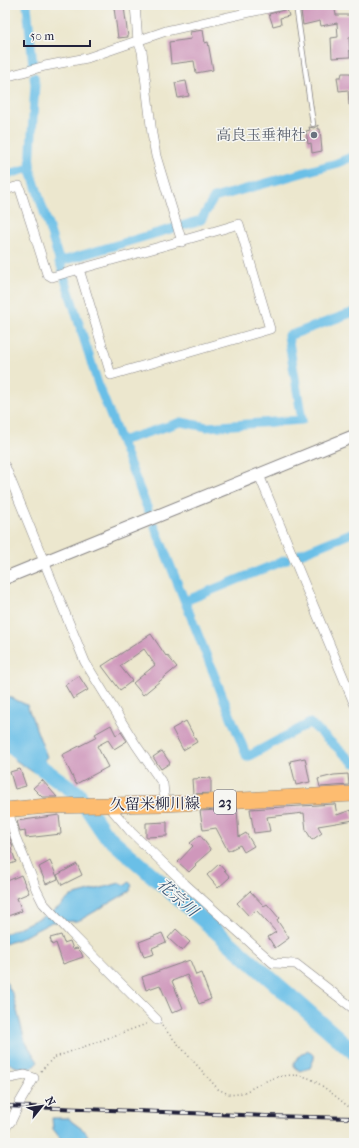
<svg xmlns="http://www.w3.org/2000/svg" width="359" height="1148" font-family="'IM FELL French Canon','Noto Serif JP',serif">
  <rect width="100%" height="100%" fill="#f6f6f2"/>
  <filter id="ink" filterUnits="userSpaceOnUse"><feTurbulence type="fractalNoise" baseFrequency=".025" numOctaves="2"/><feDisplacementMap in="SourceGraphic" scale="8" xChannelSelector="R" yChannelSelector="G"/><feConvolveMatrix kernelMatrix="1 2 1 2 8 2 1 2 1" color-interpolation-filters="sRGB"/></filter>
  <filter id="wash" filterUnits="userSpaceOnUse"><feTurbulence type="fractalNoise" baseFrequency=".012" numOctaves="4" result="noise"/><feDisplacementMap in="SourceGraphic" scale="16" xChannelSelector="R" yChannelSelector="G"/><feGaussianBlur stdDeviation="0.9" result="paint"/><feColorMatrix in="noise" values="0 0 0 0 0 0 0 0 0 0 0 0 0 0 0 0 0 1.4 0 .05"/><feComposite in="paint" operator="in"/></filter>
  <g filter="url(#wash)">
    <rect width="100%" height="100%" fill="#ece7ce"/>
    <g fill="#6bbfe7" stroke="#467091">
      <path d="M5 695 27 705 47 757 33 772 15 760 10 751 5 748Z"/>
      <path d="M129 882 132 885 130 889 131 890 130 891 82 919 77 921 51 922 50 923 19 939 5 944V934L46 915 48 918 53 916 52 912 59 907 71 896 120 883 126 885Z"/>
      <path d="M5 980 13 995 25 1041 38 1062 32 1068C21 1068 12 1068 5 1059Z"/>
      <path d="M308 1050 314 1056V1059L310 1068 300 1071 294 1066V1063L299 1056Z"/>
      <path d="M52 1118H69L71 1121 86 1132 91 1143H64L53 1129Z"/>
    </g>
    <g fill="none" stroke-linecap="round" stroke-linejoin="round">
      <g stroke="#6bbfe7" stroke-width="9">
        <path d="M27 5 33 65"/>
        <path d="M30 168 35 84 34 77"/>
        <path d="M5 175 30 168 63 272"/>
        <path d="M59 262 201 220 214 198 337 163 354 156"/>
        <path d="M65 279 98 384 148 510"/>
        <path d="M121 441 181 422 207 427 302 420 288 336 354 312"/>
        <path d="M155 527 247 757 310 723 354 763"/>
        <path d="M300 554 354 532"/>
        <path d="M185 601 286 560"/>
      </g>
      <path stroke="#6bbfe7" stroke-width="16" d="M5 742 77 793 104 833 354 1052"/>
    </g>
    <g id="blocks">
      <g fill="#cf97bb">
        <path d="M317 5H334L336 15H352L354 36 349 37 350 57 332 58 331 38 338 37 337 23 321 26 320 21 303 25 301 11 318 7Z"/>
        <path d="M124 7 128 37 118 38 114 8Z"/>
        <path d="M287 9 289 16 280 18 281 24 273 26 269 14Z"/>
        <path d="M203 30 205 43 208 42 213 70 196 73 194 61 171 64 169 42 191 39 190 32Z"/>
        <path d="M342 73H350L352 77H354V105H349L348 90 339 91 337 77H341Z"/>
        <path d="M186 81 189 96 178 98 175 83Z"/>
        <path d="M318 125V129H320L322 151 312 153 311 143 308 144 306 131 310 130 309 127 314 128Z"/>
        <path d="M151 634 166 656 167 655 177 667 143 695 133 683 155 665 144 649 120 666 132 681 120 690 102 666Z"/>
        <path d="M79 676 88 690 73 699 65 685Z"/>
        <path d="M186 721 197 742 183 750 172 729Z"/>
        <path d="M111 725 116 735 121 732 127 741 114 749 108 740 97 746 108 767 76 784 62 755 97 737 95 734Z"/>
        <path d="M162 751 170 763 161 769 153 757Z"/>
        <path d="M305 758 310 782 296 785 290 761Z"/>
        <path d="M20 769 26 786 15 789 10 772Z"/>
        <path d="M348 774 349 785 320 787 318 779 334 775Z"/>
        <path d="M211 778V793L193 794 192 779Z"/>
        <path d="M42 780 57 797H42L33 788Z"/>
        <path d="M335 804 337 815 351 810 354 820 318 826 322 833 312 840 306 830 304 813 267 817 270 831 254 833 250 809Z"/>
        <path d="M237 809 239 837 246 833 254 846 244 852 240 845 228 851 216 828 203 830 200 811Z"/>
        <path d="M59 815 61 834 26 838 25 831 20 832 17 821Z"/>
        <path d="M167 822V836L146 837V823Z"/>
        <path d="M5 824 13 847 11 848 16 862 5 866Z"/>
        <path d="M200 835 211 850 195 864 196 865 189 872 178 862 193 846 190 843Z"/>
        <path d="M50 861 58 879 46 884 39 867Z"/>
        <path d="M77 864 82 875 62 885 57 875Z"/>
        <path d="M219 864 230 877 218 888 207 875Z"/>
        <path d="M21 875 29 893 17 898 22 911 5 917V882Z"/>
        <path d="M250 891 264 906 267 904 279 918 277 920 289 938 275 948 268 937 276 932 256 910 249 916 237 903Z"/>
        <path d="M176 929 190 942 182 951 168 938Z"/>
        <path d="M162 933 166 942 152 948 154 954 144 957 139 942Z"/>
        <path d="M61 935 64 943 70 941 73 949 77 948 81 952 83 957 63 964 56 943 52 945 50 938Z"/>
        <path d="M190 960 196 975 201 973 211 999 199 1004 187 975 172 981 183 1008 172 1013 160 985 146 990 142 977Z"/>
      </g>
    </g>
  </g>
  <g filter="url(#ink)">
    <use href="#blocks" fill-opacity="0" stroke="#878484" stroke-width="1"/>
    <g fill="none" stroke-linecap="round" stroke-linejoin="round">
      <defs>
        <path id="service" d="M296 5 313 124"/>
        <g id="minor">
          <path d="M135 5 138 41 142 51 152 134 156 156 182 242"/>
          <path d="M5 77 45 66 87 58 166 31 282 5"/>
          <path d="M5 190 19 186 47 274 52 277C114 259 177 243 239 224L270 329 111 375 79 269"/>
          <path d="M5 466 85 662 136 745 163 784 165 804"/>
          <path d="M259 475 354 703"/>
          <path d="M108 805 131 832 185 884 273 963 296 964 354 1009"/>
          <path d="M8 810 15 836 31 875 36 889 43 903 70 932 157 1020"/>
          <path d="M5 1079 25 1075 34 1078 20 1102 11 1121 5 1128"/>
        </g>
        <path id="tertiary" d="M5 578 354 436"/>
        <path id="primary" d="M5 810 47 806 165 804 354 794"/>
      </defs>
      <use href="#service" stroke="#878484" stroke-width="6"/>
      <use href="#minor" stroke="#878484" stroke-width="10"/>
      <use href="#tertiary" stroke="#878484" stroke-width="14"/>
      <use href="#primary" stroke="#878484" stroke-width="16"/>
      <g stroke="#878484" stroke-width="1.5" stroke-dasharray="1 3" stroke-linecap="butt">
        <path d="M162 1026 218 1089C222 1091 226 1093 229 1094 241 1097 254 1086 264 1082 277 1076 292 1073 306 1077 319 1081 342 1102 354 1111"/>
        <path d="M41 1071 53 1058 149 1023"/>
      </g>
      <use href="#service" stroke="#fff" stroke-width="4.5"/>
      <use href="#minor" stroke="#fff" stroke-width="9"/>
      <use href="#tertiary" stroke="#fff" stroke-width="12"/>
      <use href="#primary" stroke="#fdbc6f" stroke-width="15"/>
      <defs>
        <path id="rail" d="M5 1106 266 1116 354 1118"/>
      </defs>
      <use href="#rail" stroke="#22223b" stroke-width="4"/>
      <use href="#rail" stroke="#f6f6f2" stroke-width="2.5" stroke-dasharray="8" stroke-linecap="butt"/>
    </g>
  </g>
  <circle fill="#6b7280" stroke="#f6f6f2" stroke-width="1.5" cx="314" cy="135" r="4"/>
  <g text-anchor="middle" stroke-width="3" stroke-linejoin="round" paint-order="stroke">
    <rect fill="#f6f6f2" stroke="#626272" stroke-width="1" x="214" y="790" width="22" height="24" rx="3"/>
    <g font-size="14" font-weight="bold" fill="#22223b">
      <text x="225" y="807">23</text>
    </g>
    <g font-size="15" fill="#5b616d" stroke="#f6f6f2" text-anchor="end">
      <text x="306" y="140">高良玉垂神社</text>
    </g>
    <g font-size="15" fill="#22223b" stroke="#f6f6f2">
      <text transform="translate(155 804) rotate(-1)" y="5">久留米柳川線</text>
    </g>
    <g font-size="16" font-style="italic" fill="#3c5977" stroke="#f6f6f2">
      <text transform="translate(178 897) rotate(41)" y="6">花宗川</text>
    </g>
  </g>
  <rect width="359" height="1148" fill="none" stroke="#f6f6f2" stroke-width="20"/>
  <g transform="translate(42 1106) rotate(60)" stroke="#f6f6f2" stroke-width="3" paint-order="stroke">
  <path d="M0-3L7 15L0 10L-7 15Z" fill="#22223b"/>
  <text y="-6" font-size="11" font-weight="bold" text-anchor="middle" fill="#22223b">N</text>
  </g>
  <path d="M24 40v6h66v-6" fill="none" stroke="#22223b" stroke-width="2"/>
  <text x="30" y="40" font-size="12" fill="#22223b" stroke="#f6f6f2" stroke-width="3" paint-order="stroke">50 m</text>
</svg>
